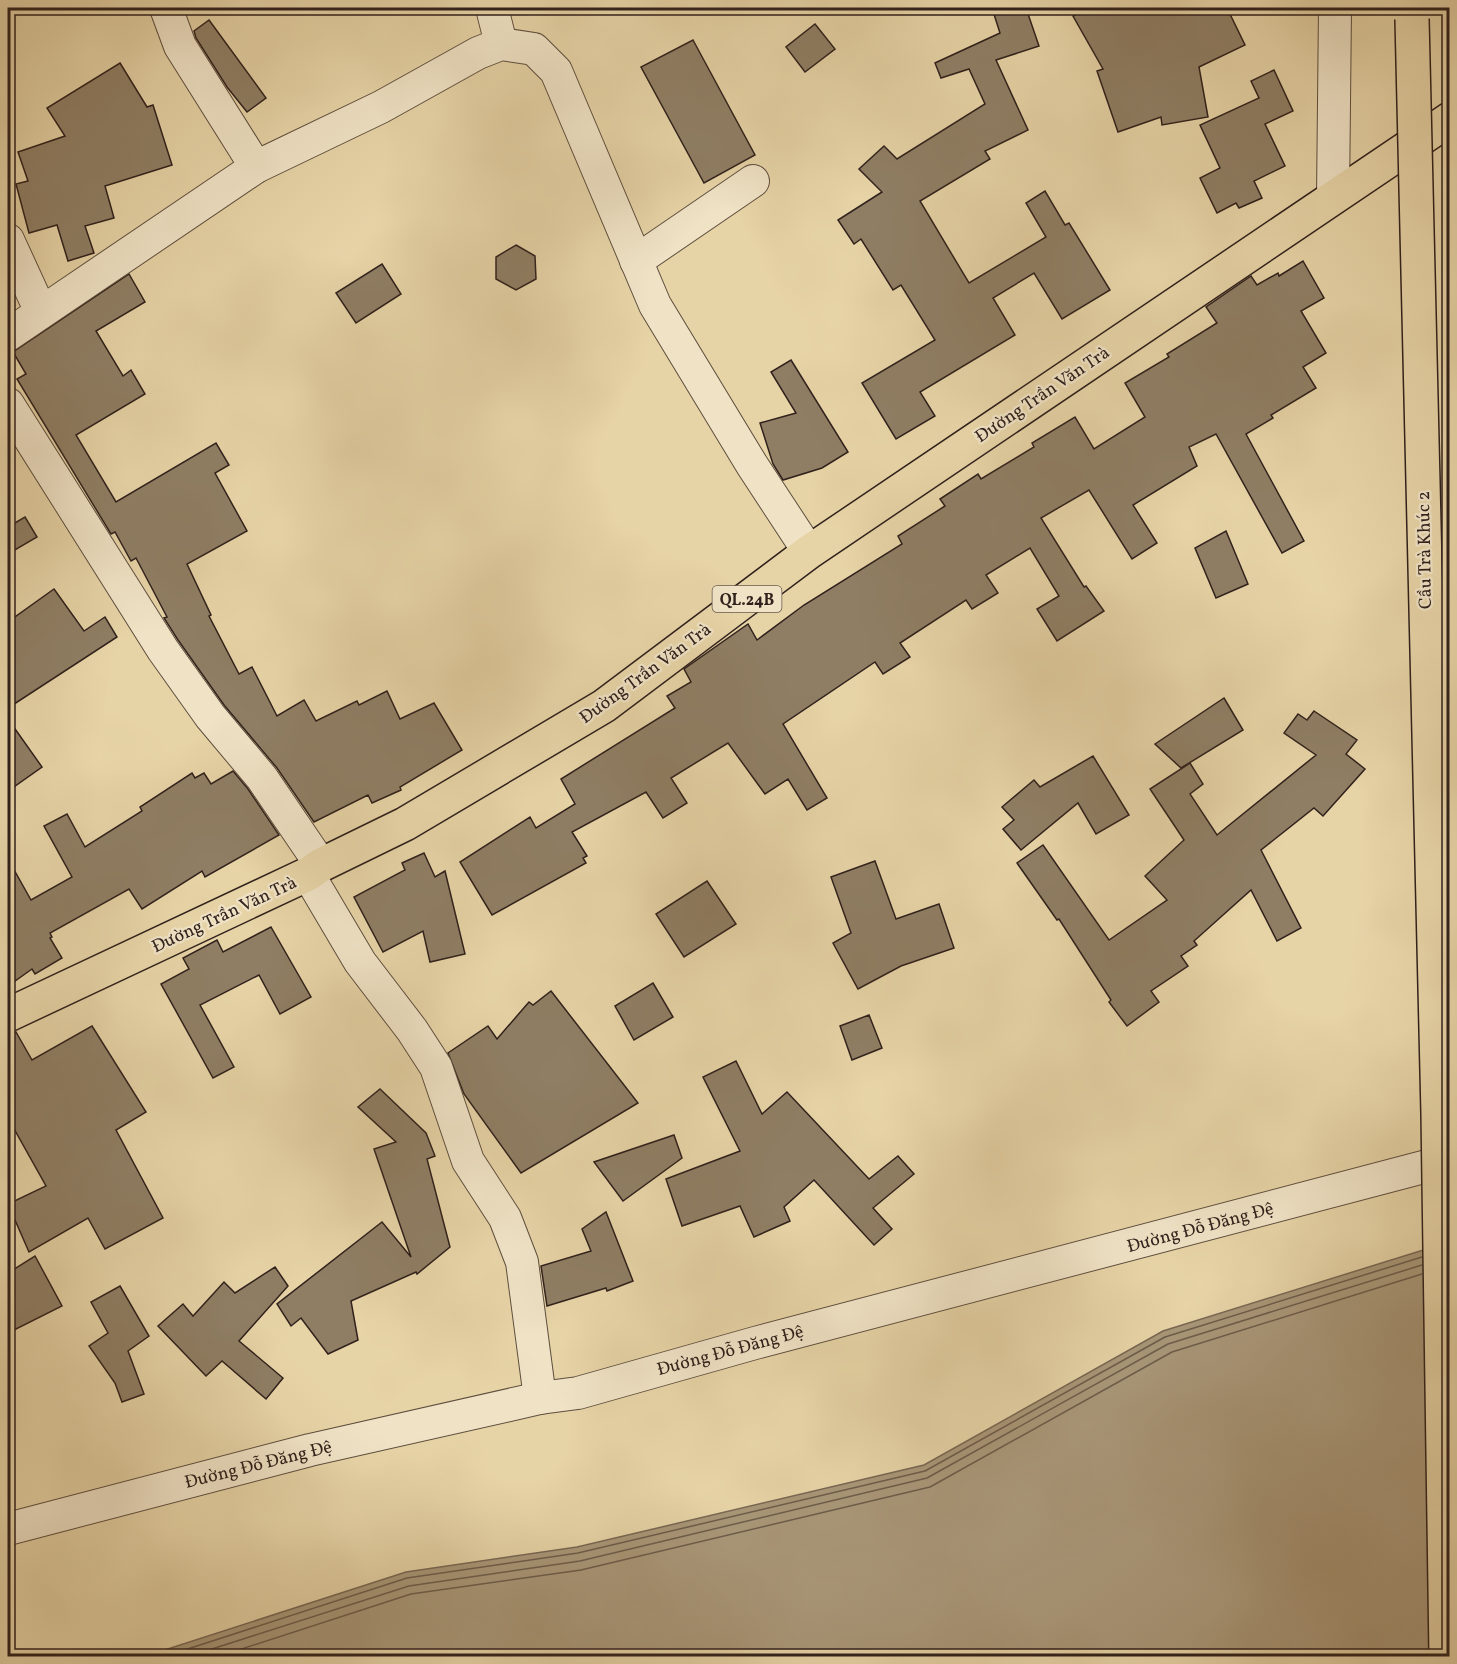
<svg xmlns="http://www.w3.org/2000/svg" width="1457" height="1664" font-family="Vollkorn,serif">
  <rect width="100%" height="100%" fill="#e6d3a6"/>
  <filter id="stains"><feTurbulence type="fractalNoise" baseFrequency=".00333" numOctaves="4"/><feColorMatrix values="0 0 0 0 .2 0 0 0 0 .09 0 0 0 0 .02 0 0 0 .5 -.17"/></filter>
  <radialGradient id="worn" r=".72"><stop offset=".6" stop-color="#630" stop-opacity="0"/><stop offset="1" stop-color="#630" stop-opacity=".3"/></radialGradient>
  <path fill="#a89677" stroke="#786753" stroke-width="1.5" d="M1449 1242V1656H146L406 1572 577 1547 924 1465 1163 1331Z"/>
  <g fill="none" stroke-linecap="round" stroke-linejoin="round">
    <g stroke="#6c5c4a" stroke-width="1.5">
      <path d="M166 1656 407 1578 578 1553 925 1471 1165 1337 1422 1257"/>
      <path d="M190 1656 409 1586 580 1561 927 1478 1168 1344 1422 1265"/>
      <path d="M220 1656 411 1594 581 1570 930 1487 1172 1352 1422 1274"/>
    </g>
  </g>
  <g fill="#8f7e64" stroke="#30211c" stroke-width="1.5">
    <path d="M992 8H1026L1039 46 996 60 1028 130 985 151 990 159 920 201 969 283 1046 237 1026 203 1045 191 1065 225 1069 223 1110 290 1062 319 1034 273 993 298 1015 335 920 392 935 416 896 439 862 383 935 340 901 285 893 290 861 239 854 244 838 220 882 192 859 169 884 146 897 159 985 104 969 69 941 78 935 63 1000 33Z"/>
    <path d="M1088 8H1227L1245 45 1199 67 1208 117 1162 125 1161 117 1118 132 1097 71 1103 69 1073 16Z"/>
    <path d="M209 20 266 98 247 112 227 87 196 38 194 31Z"/>
    <path d="M815 24 835 49 805 72 786 47Z"/>
    <path d="M693 40 755 155 704 183 641 67Z"/>
    <path d="M120 63 147 107 153 105 172 165 105 186 114 218 85 226 94 253 68 261 57 225 29 233 16 184 28 181 18 152 65 136 47 108Z"/>
    <path d="M1274 70 1293 111 1265 124 1285 166 1254 181 1262 198 1239 208 1236 203 1217 213 1200 178 1220 168 1200 125 1259 98 1251 81Z"/>
    <path d="M516 245 535 256 536 279 516 290 496 279V257Z"/>
    <path d="M1303 261 1324 298 1301 311 1326 353 1303 367 1316 388 1271 415 1273 418 1246 434 1304 541 1282 553 1216 434 1189 447 1197 466 1133 505 1157 543 1132 559 1089 490 1041 518 1084 587 1086 586 1104 611 1057 641 1037 609 1059 596 1030 548 986 575 998 593 972 609 966 600 900 643 910 657 883 674 875 662 783 724 827 798 807 810 788 779 765 794 728 743 671 778 687 803 663 818 646 792 572 832 587 856 583 858 586 863 492 915 460 862 530 817 536 828 575 804 561 779 675 708 667 696 691 682 684 669 748 624 757 640 804 605 902 544 898 536 945 506 940 499 978 474 981 479 1034 447 1032 443 1075 417 1094 449 1145 417 1125 383 1169 357 1167 354 1217 323 1206 307 1251 276 1257 285 1278 273 1279 276Z"/>
    <path d="M382 264 401 294 356 323 336 293Z"/>
    <path d="M129 274 145 302 96 331 123 376 131 370 145 394 76 435 116 502 216 443 229 465 215 473 247 531 187 564 211 615 209 616 239 674 252 667 277 716 304 700 316 721 357 701 359 705 387 691 400 719 434 703 462 750 400 787 401 790 372 803 368 795 314 822 277 768 224 705 178 640 164 618 167 617 136 558 131 561 115 532 111 534 17 379 26 374 13 352Z"/>
    <path d="M791 360 848 452 822 468 783 480 773 464 760 423 796 413 771 372Z"/>
    <path d="M25 517 37 537 8 554V527Z"/>
    <path d="M1226 531 1248 584 1216 598 1195 548Z"/>
    <path d="M54 589 84 631 105 617 117 637 8 708V622Z"/>
    <path d="M1224 698 1243 730 1181 768 1155 744Z"/>
    <path d="M1314 711 1357 740 1346 754 1365 769 1323 816 1314 808 1261 850 1301 928 1277 941 1251 890 1194 941 1197 945 1181 956 1188 966 1151 991 1159 1002 1127 1026 1109 1002 1111 1000 1059 919 1057 920 1017 863 1043 845 1109 940 1167 900 1145 876 1184 840 1150 789 1190 763 1203 784 1190 794 1217 835 1316 755 1284 733 1298 714 1307 720Z"/>
    <path d="M8 719 42 767 8 791Z"/>
    <path d="M1093 756 1129 815 1096 834 1078 803 1021 850 1003 829 1014 820 1002 807 1034 780 1040 787Z"/>
    <path d="M233 771 248 789 279 835 205 877 202 871 142 909 129 889 50 933 52 937 50 938 62 958 35 974 32 969 8 986V859L31 900 72 877 44 826 67 814 85 847 142 811 140 807 192 773 195 778 204 773 211 784Z"/>
    <path d="M424 853 435 877 445 871 465 954 430 962 423 931 383 952 354 897 405 870 402 863Z"/>
    <path d="M875 861 896 919 939 904 954 948 901 966 858 989 833 943 851 933 831 877Z"/>
    <path d="M707 881 736 924 684 957 656 914Z"/>
    <path d="M271 927 311 997 280 1014 259 975 200 1005 234 1067 213 1078 161 984 189 969 183 958 217 940 223 952Z"/>
    <path d="M653 983 673 1017 634 1040 615 1006Z"/>
    <path d="M551 991 638 1103 521 1173 464 1094 448 1053 488 1026 497 1039 529 1002 533 1005Z"/>
    <path d="M869 1015 882 1048 852 1060 840 1026Z"/>
    <path d="M92 1026 146 1112 116 1130 163 1218 105 1249 88 1218 29 1252 8 1204 46 1186 8 1118V1034L16 1032 32 1060Z"/>
    <path d="M736 1061 762 1114 787 1092 869 1179 898 1156 914 1174 873 1208 892 1229 874 1245 814 1180 784 1207 790 1221 754 1237 740 1206 682 1226 666 1179 740 1151 703 1077Z"/>
    <path d="M380 1089 426 1133 435 1156 427 1159 450 1247 417 1274 416 1272 351 1301 358 1340 328 1354 301 1318 291 1326 277 1304 382 1222 411 1257 374 1149 396 1142 358 1107Z"/>
    <path d="M674 1135 682 1158 623 1201 594 1162Z"/>
    <path d="M606 1212 633 1281 607 1291 606 1288 547 1306 541 1266 591 1251 582 1229Z"/>
    <path d="M35 1256 62 1306 8 1333V1273Z"/>
    <path d="M275 1267 288 1286 239 1341 283 1378 266 1399 222 1361 206 1376 158 1326 183 1304 193 1316 224 1282 235 1293Z"/>
    <path d="M120 1286 149 1336 128 1351 144 1394 122 1402 115 1383 89 1346 108 1333 91 1302Z"/>
  </g>
  <g fill="none" stroke-linecap="round" stroke-linejoin="round">
    <defs>
      <g id="minor">
        <path d="M166 8 180 46 256 167"/>
        <path d="M492 8 501 44"/>
        <path d="M1333 197 1335 8"/>
        <path d="M8 240 41 312"/>
        <path d="M636 261 753 181"/>
        <path d="M8 335 256 167 381 107 478 53 501 44 534 49 556 71 655 305 752 465 809 552"/>
        <path d="M8 404 163 650 210 716 262 778 321 865"/>
        <path d="M308 874 360 962 412 1030 436 1067 468 1161 505 1218 522 1262 540 1398"/>
        <path d="M8 1529 310 1450 540 1398 578 1393 755 1343 1450 1160"/>
      </g>
      <path id="major" d="M8 1015 308 874 321 865 405 824 604 706 809 552 1450 119"/>
    </defs>
    <use href="#minor" stroke="#5e4e3e" stroke-width="34"/>
    <use href="#major" stroke="#30211c" stroke-width="36"/>
    <use href="#minor" stroke="#efe2c5" stroke-width="32"/>
    <use href="#major" stroke="#e6d3a6" stroke-width="33"/>
    <defs>
      <path id="highway-bridge" d="M1412 19 1438 1114 1446 1656"/>
    </defs>
    <use href="#highway-bridge" stroke="#30211c" stroke-width="36" stroke-linecap="butt"/>
    <use href="#highway-bridge" stroke="#e6d3a6" stroke-width="33"/>
  </g>
  <g text-anchor="middle" stroke-width="4.5" stroke-linejoin="round" paint-order="stroke">
    <rect fill="#efe2c5" stroke="#695b4f" stroke-width="1.5" x="712.5" y="586" width="69" height="26" rx="4.5"/>
    <g font-size="16" font-weight="bold" fill="#30211c">
      <text x="747" y="605">QL.24B</text>
    </g>
    <g font-size="18" fill="#30211c" stroke="#efe2c5">
      <text transform="translate(1042 394) rotate(-34)" y="6">Đường Trần Văn Trà</text>
      <text transform="translate(1424 550) rotate(-91)" y="6">Cầu Trà Khúc 2</text>
      <text transform="translate(645 673) rotate(-36)" y="6">Đường Trần Văn Trà</text>
      <text transform="translate(224 914) rotate(-25)" y="6">Đường Trần Văn Trà</text>
      <text transform="translate(1200 1227) rotate(-15)" y="6">Đường Đỗ Đăng Đệ</text>
      <text transform="translate(730 1350) rotate(-15)" y="6">Đường Đỗ Đăng Đệ</text>
      <text transform="translate(258 1464) rotate(-14)" y="6">Đường Đỗ Đăng Đệ</text>
    </g>
  </g>
  <rect width="1457" height="1664" fill="none" stroke="#e6d3a6" stroke-width="30"/>
  <rect x="9" y="9" width="1439" height="1646" fill="none" stroke="#30211c" stroke-width="3"/>
  <rect x="15" y="15" width="1427" height="1634" fill="none" stroke="#30211c" stroke-width="1.5"/>
  <rect width="100%" height="100%" filter="url(#stains)"/>
  <rect width="100%" height="100%" fill="url(#worn)"/>
</svg>
